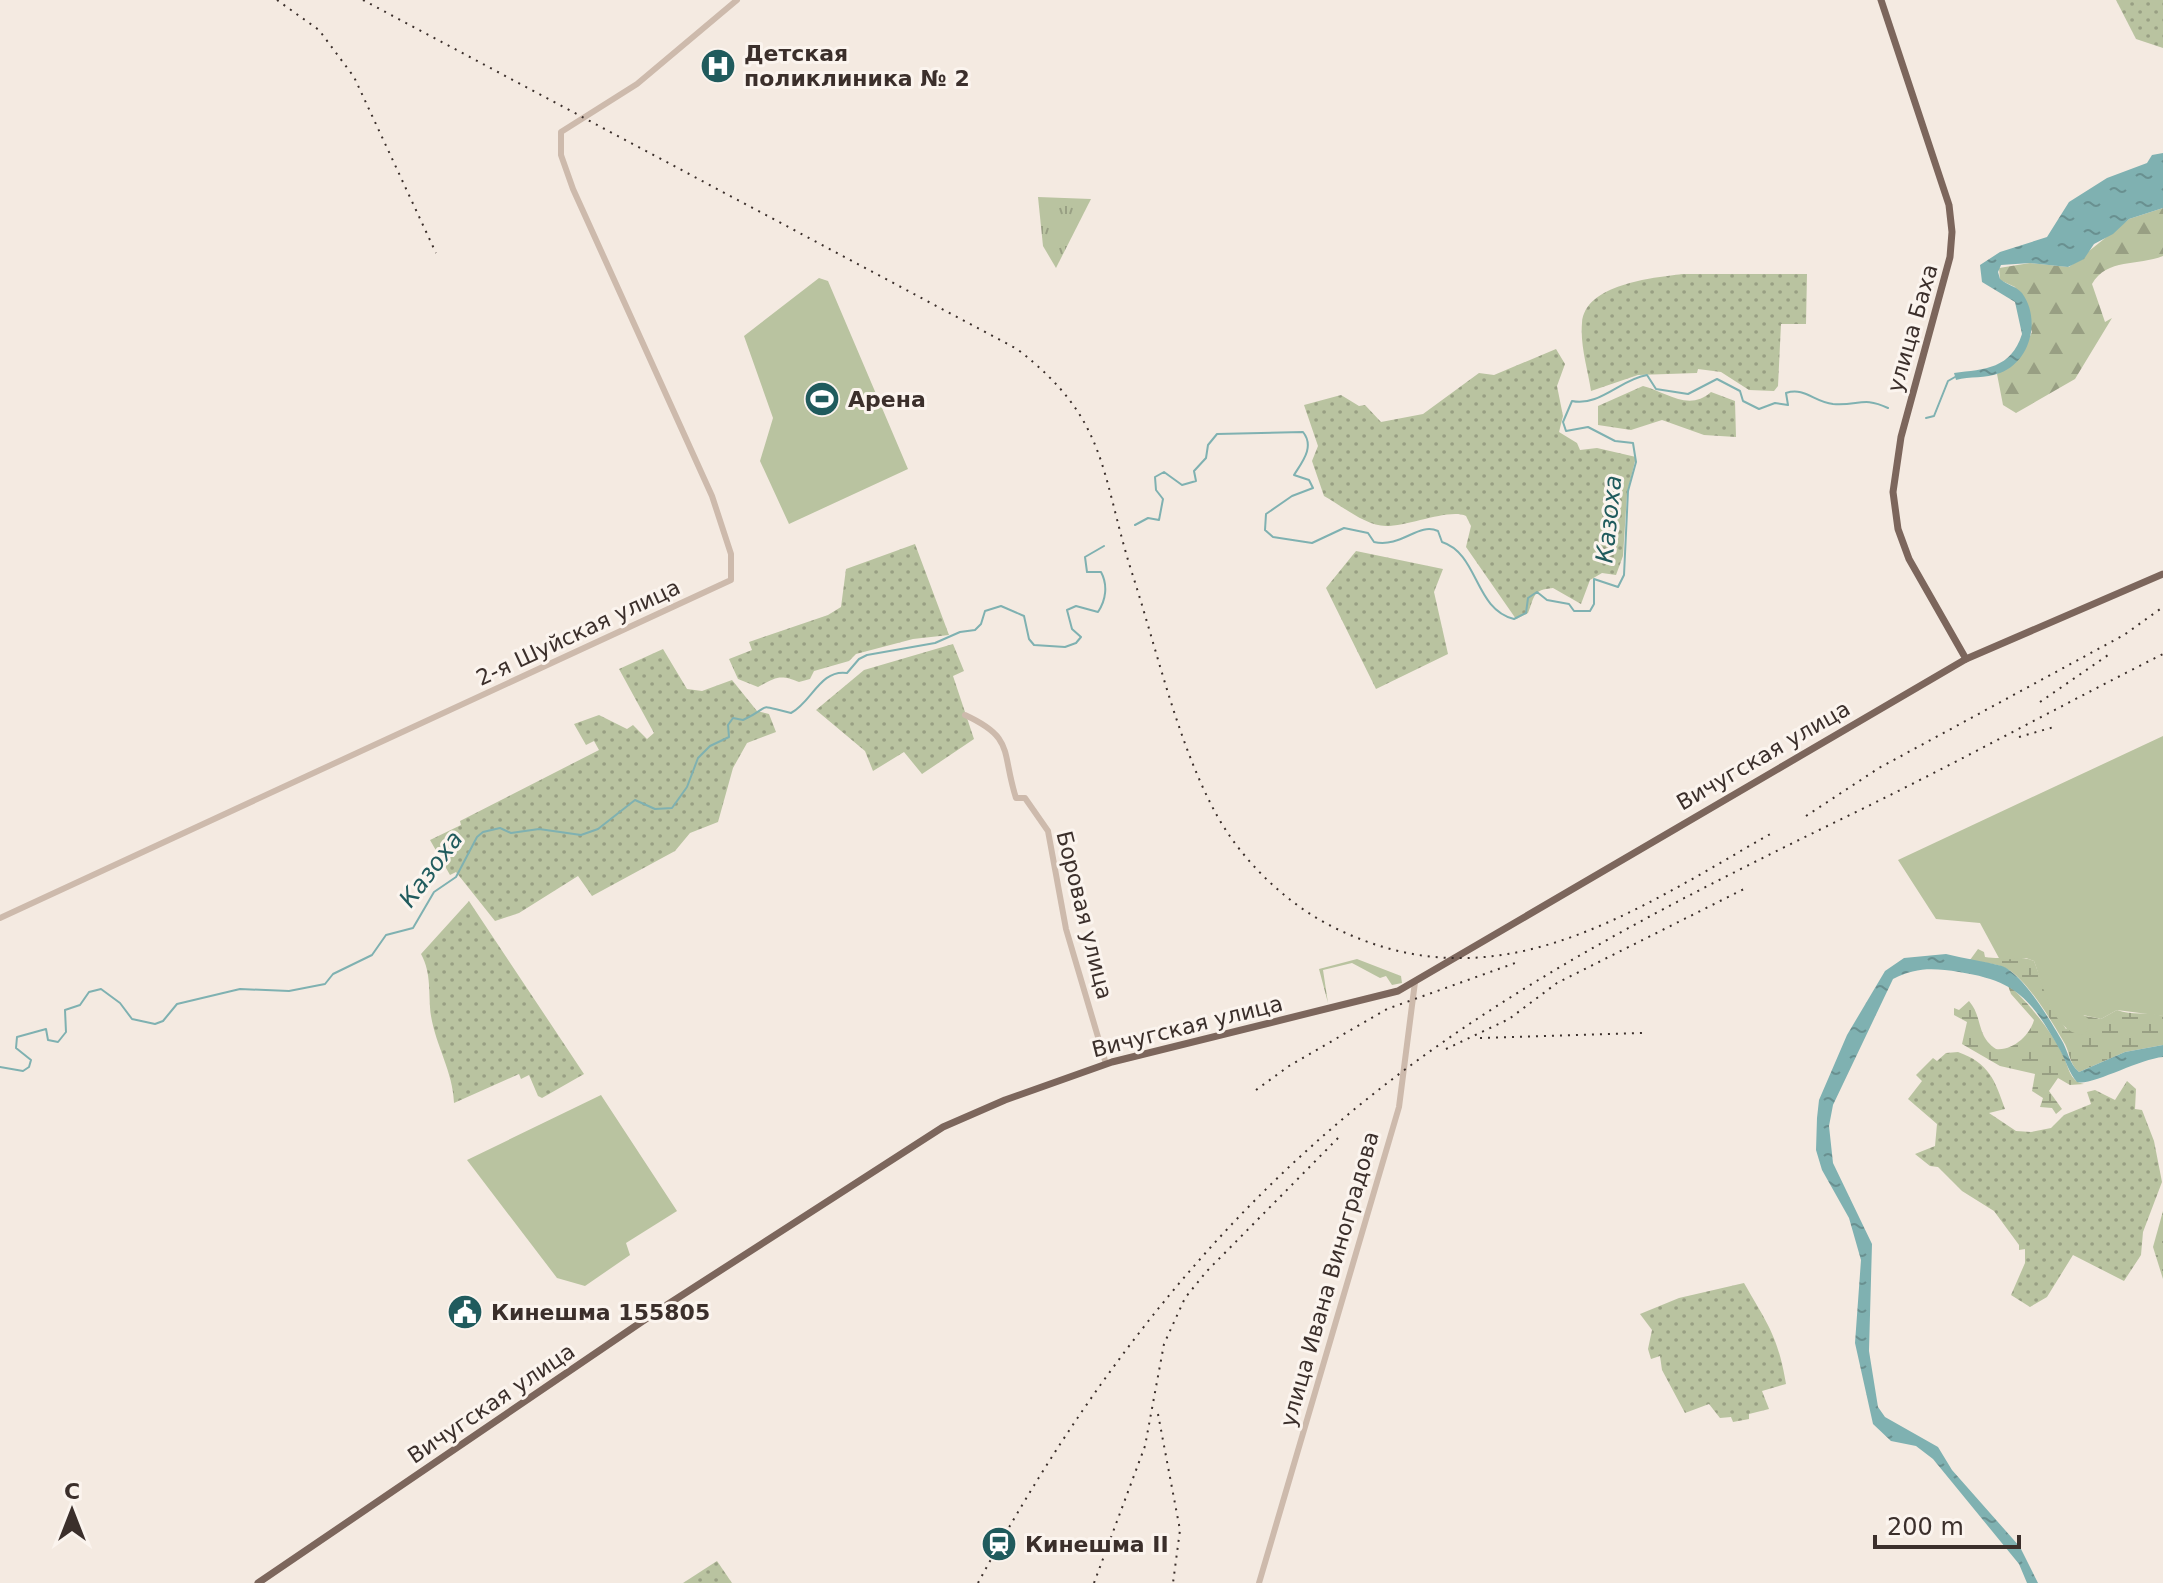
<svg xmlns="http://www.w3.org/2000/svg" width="2163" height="1583" font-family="'DejaVu Sans',sans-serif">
  <defs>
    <pattern id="grass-tufts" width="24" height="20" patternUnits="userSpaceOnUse" patternTransform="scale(2)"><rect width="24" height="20" fill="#b9c3a0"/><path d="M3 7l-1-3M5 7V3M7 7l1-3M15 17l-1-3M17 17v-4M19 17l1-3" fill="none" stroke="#989f83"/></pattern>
    <pattern id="forest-firs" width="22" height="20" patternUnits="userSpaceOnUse" patternTransform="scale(2)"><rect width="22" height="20" fill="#b9c3a0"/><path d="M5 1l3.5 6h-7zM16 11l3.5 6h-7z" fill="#989f83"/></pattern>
    <pattern id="wetland-marsh" width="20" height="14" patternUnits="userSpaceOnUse" patternTransform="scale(2)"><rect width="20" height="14" fill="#b9c3a0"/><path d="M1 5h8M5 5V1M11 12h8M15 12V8" fill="none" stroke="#989f83"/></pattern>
    <pattern id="garden-dots" width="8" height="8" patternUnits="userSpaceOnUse" patternTransform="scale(2)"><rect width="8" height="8" fill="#b9c3a0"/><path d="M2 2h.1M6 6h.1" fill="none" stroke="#989f83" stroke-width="1.8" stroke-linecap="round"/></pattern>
    <pattern id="water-ripples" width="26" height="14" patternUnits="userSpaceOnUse" patternTransform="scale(2)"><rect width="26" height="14" fill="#7fb1b1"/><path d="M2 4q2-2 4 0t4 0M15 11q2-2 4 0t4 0" fill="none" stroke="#699090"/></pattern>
  </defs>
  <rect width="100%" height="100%" fill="#f4eae1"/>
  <g fill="url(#grass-tufts)">
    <path d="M1038 197 1091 199 1056 268 1043 246Z"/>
    <path d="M1357 959 1401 976 1402 983 1392 985 1386 976 1380 978 1352 963 1323 970 1328 1003 1319 969Z"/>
  </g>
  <path fill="url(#forest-firs)" d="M2163 208V256C2138 266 2107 258 2092 284L2105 322 2112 318 2075 379 2016 413 2003 405 1997 374 2022 354 2032 332 2015 287 2000 280 1999 268 2030 263 2069 267 2129 219Z"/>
  <g fill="url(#wetland-marsh)">
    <path d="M1978 949 1984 952 1985 957C2001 960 2020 955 2034 961L2050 1004 2066 1029 2081 1015 2101 1019 2117 1010C2132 1016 2147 1011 2163 1016V1045L2125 1052 2079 1072C2070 1065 2070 1054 2065 1044 2054 1025 2027 979 2007 969 1997 963 1982 963 1970 960Z"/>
    <path d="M2007 983C2029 1004 2049 1027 2063 1055 2069 1067 2069 1081 2084 1084L2070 1085 2058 1078 2049 1091 2062 1109 2056 1114 2052 1108 2040 1107 2043 1098 2032 1091 2035 1074 2000 1066 1962 1044 1967 1022 1954 1015V1008L1959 1010 1969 1001C1983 1017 1976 1036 1996 1049 2013 1051 2030 1035 2034 1020L2011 994Z"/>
    <path d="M2163 1211V1279L2153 1247Z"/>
  </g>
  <g fill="#b9c3a0">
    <path d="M819 278 828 281 908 469 789 524 760 461 773 418 744 336Z"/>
    <path d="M2163 736V1016L2117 1010 2101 1019 2083 1015 2090 1020 2085 1035C2053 1035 2043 985 2034 961L2026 958 2000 960 1980 923 1936 919 1898 860Z"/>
    <path d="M601 1095 677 1211 626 1243 630 1255 585 1286 557 1278 467 1160Z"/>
  </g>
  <g fill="url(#garden-dots)">
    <path d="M2116 0H2163V48L2136 39Z"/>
    <path d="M1682 274H1807L1806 324H1781L1778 386 1774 391 1749 390 1721 372 1698 369 1697 373 1638 375 1591 391C1588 370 1580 346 1582 323 1585 284 1652 278 1682 274Z"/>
    <path d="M1556 349 1565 364 1557 386 1563 416 1559 432 1577 443 1580 450 1597 448 1636 457 1627 494 1623 556 1616 575 1602 573 1590 580 1581 604 1553 588C1532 590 1535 596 1528 613L1516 619 1466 547 1471 526 1466 516C1450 508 1409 526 1386 526 1366 526 1342 506 1324 496L1312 461 1318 446 1304 405 1341 395 1359 406 1365 405 1381 422 1423 414 1479 373 1494 375Z"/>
    <path d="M1643 386C1666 392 1689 412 1711 392L1735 401 1736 437 1704 435 1662 420 1631 430 1598 425V406Z"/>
    <path d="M915 544 949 635 913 639 856 654 849 661 814 671 810 679 799 682C780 674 776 677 758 687L738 679 729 659 752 650 749 642 828 615 841 607 846 569Z"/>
    <path d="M1356 551 1443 569 1434 592 1448 654 1376 689 1326 588Z"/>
    <path d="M953 644 964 671 953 676 974 739 922 774 904 752 873 771 865 751 816 710 864 670Z"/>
    <path d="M663 649 687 689 702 691 732 680 757 711 769 714 776 732 747 743 733 768 718 822 690 833 675 851 592 896 578 876 519 913 495 921 456 872 450 875 430 840 461 825 460 821 599 750 594 741 586 745 574 724 599 715 627 729 633 725 647 739 654 733 619 669Z"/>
    <path d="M469 901 584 1074 542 1098 538 1096 529 1075 521 1079 519 1074 454 1103C453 1072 436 1046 431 1016 428 994 432 974 421 954Z"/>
    <path d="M1958 1052C1989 1063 1995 1080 2005 1109L1989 1113 2016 1131 2031 1132 2051 1128 2064 1115 2091 1104 2087 1092 2095 1090 2115 1100 2127 1081 2136 1089 2135 1109 2142 1110 2154 1141 2162 1182 2143 1232 2141 1255 2124 1281 2073 1255 2047 1297 2030 1307 2011 1295 2025 1263V1249L2019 1250V1245L1994 1211 1962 1191 1938 1167 1930 1166 1915 1154 1935 1146 1937 1124 1908 1099 1922 1081 1916 1075 1933 1058 1937 1061 1946 1053Z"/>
    <path d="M1744 1283C1767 1323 1778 1336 1786 1384L1762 1391 1769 1409 1749 1414V1419L1733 1422 1731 1417 1720 1418 1709 1404 1685 1413 1662 1370 1660 1356 1651 1359 1648 1349 1652 1330 1640 1314 1679 1298Z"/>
    <path d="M717 1561 732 1583H683Z"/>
  </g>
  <g fill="url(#water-ripples)">
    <path d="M2163 153V208L2129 219 2113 234 2094 244 2084 259 2068 267 2030 263 2001 265 1998 272 2000 279C2007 285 2016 286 2022 293 2041 319 2031 361 2000 373 1985 379 1970 376 1956 380L1954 373C1985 369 2011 369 2022 334L2015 302 1982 282 1980 265 2000 252 2047 237 2069 202 2107 178 2147 163 2152 155Z"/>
    <path d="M1946 954C1965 959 1984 961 2002 966 2023 974 2050 1020 2061 1039 2068 1050 2069 1064 2079 1072L2125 1052 2163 1045V1057C2139 1059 2092 1086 2077 1082 2069 1073 2066 1061 2060 1050 2031 999 2017 981 1959 972 1934 968 1916 967 1893 979L1833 1105 1829 1126 1833 1163 1872 1244 1869 1351 1878 1407 1885 1417 1938 1447 1952 1470 2020 1547 2038 1583H2027L2019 1564 1933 1459 1916 1446 1891 1441 1873 1424 1855 1343 1861 1260 1849 1218 1822 1170 1816 1150 1817 1118 1819 1100 1847 1035 1885 971 1904 958Z"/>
  </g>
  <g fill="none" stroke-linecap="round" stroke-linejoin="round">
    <g stroke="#7fb1b1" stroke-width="2">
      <path d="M1926 418 1934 416 1948 381 1955 377"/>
      <path d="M1135 525 1148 518 1159 520 1163 499 1156 490 1155 477 1164 472 1182 485 1196 481 1194 471 1206 458 1208 445 1217 434 1303 432C1315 447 1302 462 1294 475L1309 480 1313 488 1292 496 1266 514 1265 530 1273 537 1312 543 1344 528 1368 533 1374 542C1402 548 1418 522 1438 531L1442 542C1479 554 1474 609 1514 619L1526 613 1528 598 1537 592 1547 600 1569 604 1574 611H1590L1594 604V579L1618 587 1624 575 1628 491 1636 462 1633 443 1615 441 1588 427 1566 431 1563 422 1572 401C1599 407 1621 379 1647 375L1656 389 1688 394 1717 379 1740 391 1743 401 1759 409 1775 403 1788 405 1786 393C1805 387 1814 402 1833 404 1859 406 1863 396 1888 408"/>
      <path d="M0 1067 23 1071 29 1067 31 1060 16 1048 17 1037 46 1029 48 1040 58 1042 66 1032 65 1010 80 1005 89 992 101 989 120 1003 132 1019 155 1024 163 1021 177 1004 240 989 289 991 325 984 333 974 372 955 386 935 413 928 434 892 456 877 477 837 483 832 500 828 511 833 539 829 581 835 598 829 635 800 655 809 672 808 687 787 698 758 710 746 729 737 728 725 733 718 743 720C775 705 753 704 791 713 812 702 820 669 847 673L859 659 867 655 935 643 960 632 975 630 981 624 985 611 1001 606 1024 616 1029 639 1034 645 1065 647 1076 643 1081 637 1072 629 1067 610 1076 606 1098 612C1106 600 1108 585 1101 572H1087L1085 557 1104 546"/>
    </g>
    <g stroke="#cdbaac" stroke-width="6">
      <path d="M965 715C1015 738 1001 751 1016 798H1025L1048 831 1066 929 1106 1064"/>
      <path d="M0 918 731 580V554L712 496 573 189 561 155V132L637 84 737 0"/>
      <path d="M1259 1583 1399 1107 1415 982"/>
    </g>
    <g stroke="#7c665c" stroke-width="7">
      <path d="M1881 0 1949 205 1952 232 1950 257 1901 437 1893 492 1898 529 1909 559 1966 659"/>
      <path d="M258 1583 659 1310 943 1127 1005 1100 1112 1062 1398 991 1966 659 2163 574"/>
    </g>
    <g stroke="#3b2f2b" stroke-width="2" stroke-dasharray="2 6" stroke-linecap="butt">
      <path d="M277 0 319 30 354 77 436 253"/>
      <path d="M363 0 1017 349C1109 420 1100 472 1132 573 1157 650 1177 741 1215 812 1241 860 1286 904 1335 928 1498 1008 1633 912 1772 833"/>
      <path d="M2040 702 2111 653"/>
      <path d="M2019 737 2054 727"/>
      <path d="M1806 816 1879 768 2124 635 2163 607"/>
      <path d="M1480 1038 1642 1033"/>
      <path d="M1446 1049 1509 1019 1557 983 1746 888"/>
      <path d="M1256 1090 1289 1066 1387 1009 1518 962"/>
      <path d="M1158 1414 1180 1530 1173 1583"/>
      <path d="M978 1583C1071 1410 1188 1251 1338 1123 1494 990 1678 899 1860 810 1962 760 2062 705 2163 654"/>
      <path d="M1094 1583 1145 1446 1164 1344 1185 1298 1206 1272 1342 1134"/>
    </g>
  </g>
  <defs>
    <symbol id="hospital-disc" viewBox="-11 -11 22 22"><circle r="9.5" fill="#205b5d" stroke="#fbf4ee"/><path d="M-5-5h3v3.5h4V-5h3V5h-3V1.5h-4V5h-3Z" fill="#fff"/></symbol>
    <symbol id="stadium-disc" viewBox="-11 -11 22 22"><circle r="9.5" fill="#205b5d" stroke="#fbf4ee"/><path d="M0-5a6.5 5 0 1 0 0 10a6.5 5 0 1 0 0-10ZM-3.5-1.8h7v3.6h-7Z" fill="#fff"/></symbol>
    <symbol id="civic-disc" viewBox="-11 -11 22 22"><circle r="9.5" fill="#205b5d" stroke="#fbf4ee"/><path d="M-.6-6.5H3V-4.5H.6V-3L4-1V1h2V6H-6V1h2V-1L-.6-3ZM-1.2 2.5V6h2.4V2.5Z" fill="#fff"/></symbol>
    <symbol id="station-disc" viewBox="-11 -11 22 22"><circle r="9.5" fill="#205b5d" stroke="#fbf4ee"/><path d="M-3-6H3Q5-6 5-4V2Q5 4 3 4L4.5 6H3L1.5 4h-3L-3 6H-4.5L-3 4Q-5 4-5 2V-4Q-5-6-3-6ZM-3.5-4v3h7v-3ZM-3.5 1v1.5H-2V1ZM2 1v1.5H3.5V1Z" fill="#fff"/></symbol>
  </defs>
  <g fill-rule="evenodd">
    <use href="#hospital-disc" x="698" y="46" width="40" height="40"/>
    <use href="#stadium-disc" x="802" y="379" width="40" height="40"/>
    <use href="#civic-disc" x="445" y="1292" width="40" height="40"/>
    <use href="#station-disc" x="979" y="1524" width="40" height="40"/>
  </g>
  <g text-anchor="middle" stroke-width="6" stroke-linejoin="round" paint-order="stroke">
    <g font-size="22" font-weight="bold" fill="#3b2f2b" stroke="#fbf4ee" text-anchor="start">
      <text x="744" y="61">Детская<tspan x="744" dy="25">поликлиника № 2</tspan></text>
      <text x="848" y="407">Арена</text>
      <text x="491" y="1320">Кинешма 155805</text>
      <text x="1025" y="1552">Кинешма II</text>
    </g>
    <g font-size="22" fill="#3b2f2b" stroke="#fbf4ee">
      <text transform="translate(1912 328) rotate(-74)" y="8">улица Баха</text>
      <text transform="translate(578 632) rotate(-25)" y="8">2-я Шуйская улица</text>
      <text transform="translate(1763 755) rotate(-30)" y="8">Вичугская улица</text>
      <text transform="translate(1085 915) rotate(76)" y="8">Боровая улица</text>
      <text transform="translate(1187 1026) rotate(-14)" y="8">Вичугская улица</text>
      <text transform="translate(1329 1279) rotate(-74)" y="8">улица Ивана Виноградова</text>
      <text transform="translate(491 1403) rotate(-34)" y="8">Вичугская улица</text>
    </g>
    <g font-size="24" font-style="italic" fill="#205b5d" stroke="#fbf4ee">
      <text transform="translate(1609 519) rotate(-84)" y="8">Казоха</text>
      <text transform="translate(431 869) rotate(-53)" y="8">Казоха</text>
    </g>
  </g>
  <g transform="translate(72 1511)" stroke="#fbf4ee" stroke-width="6" paint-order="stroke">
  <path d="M0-6L14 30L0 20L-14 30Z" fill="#3b2f2b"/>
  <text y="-12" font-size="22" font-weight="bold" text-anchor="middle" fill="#3b2f2b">С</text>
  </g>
  <path d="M1875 1535v12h144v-12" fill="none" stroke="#3b2f2b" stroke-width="4"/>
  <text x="1887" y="1535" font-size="24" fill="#3b2f2b" stroke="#fbf4ee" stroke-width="6" paint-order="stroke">200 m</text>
</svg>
